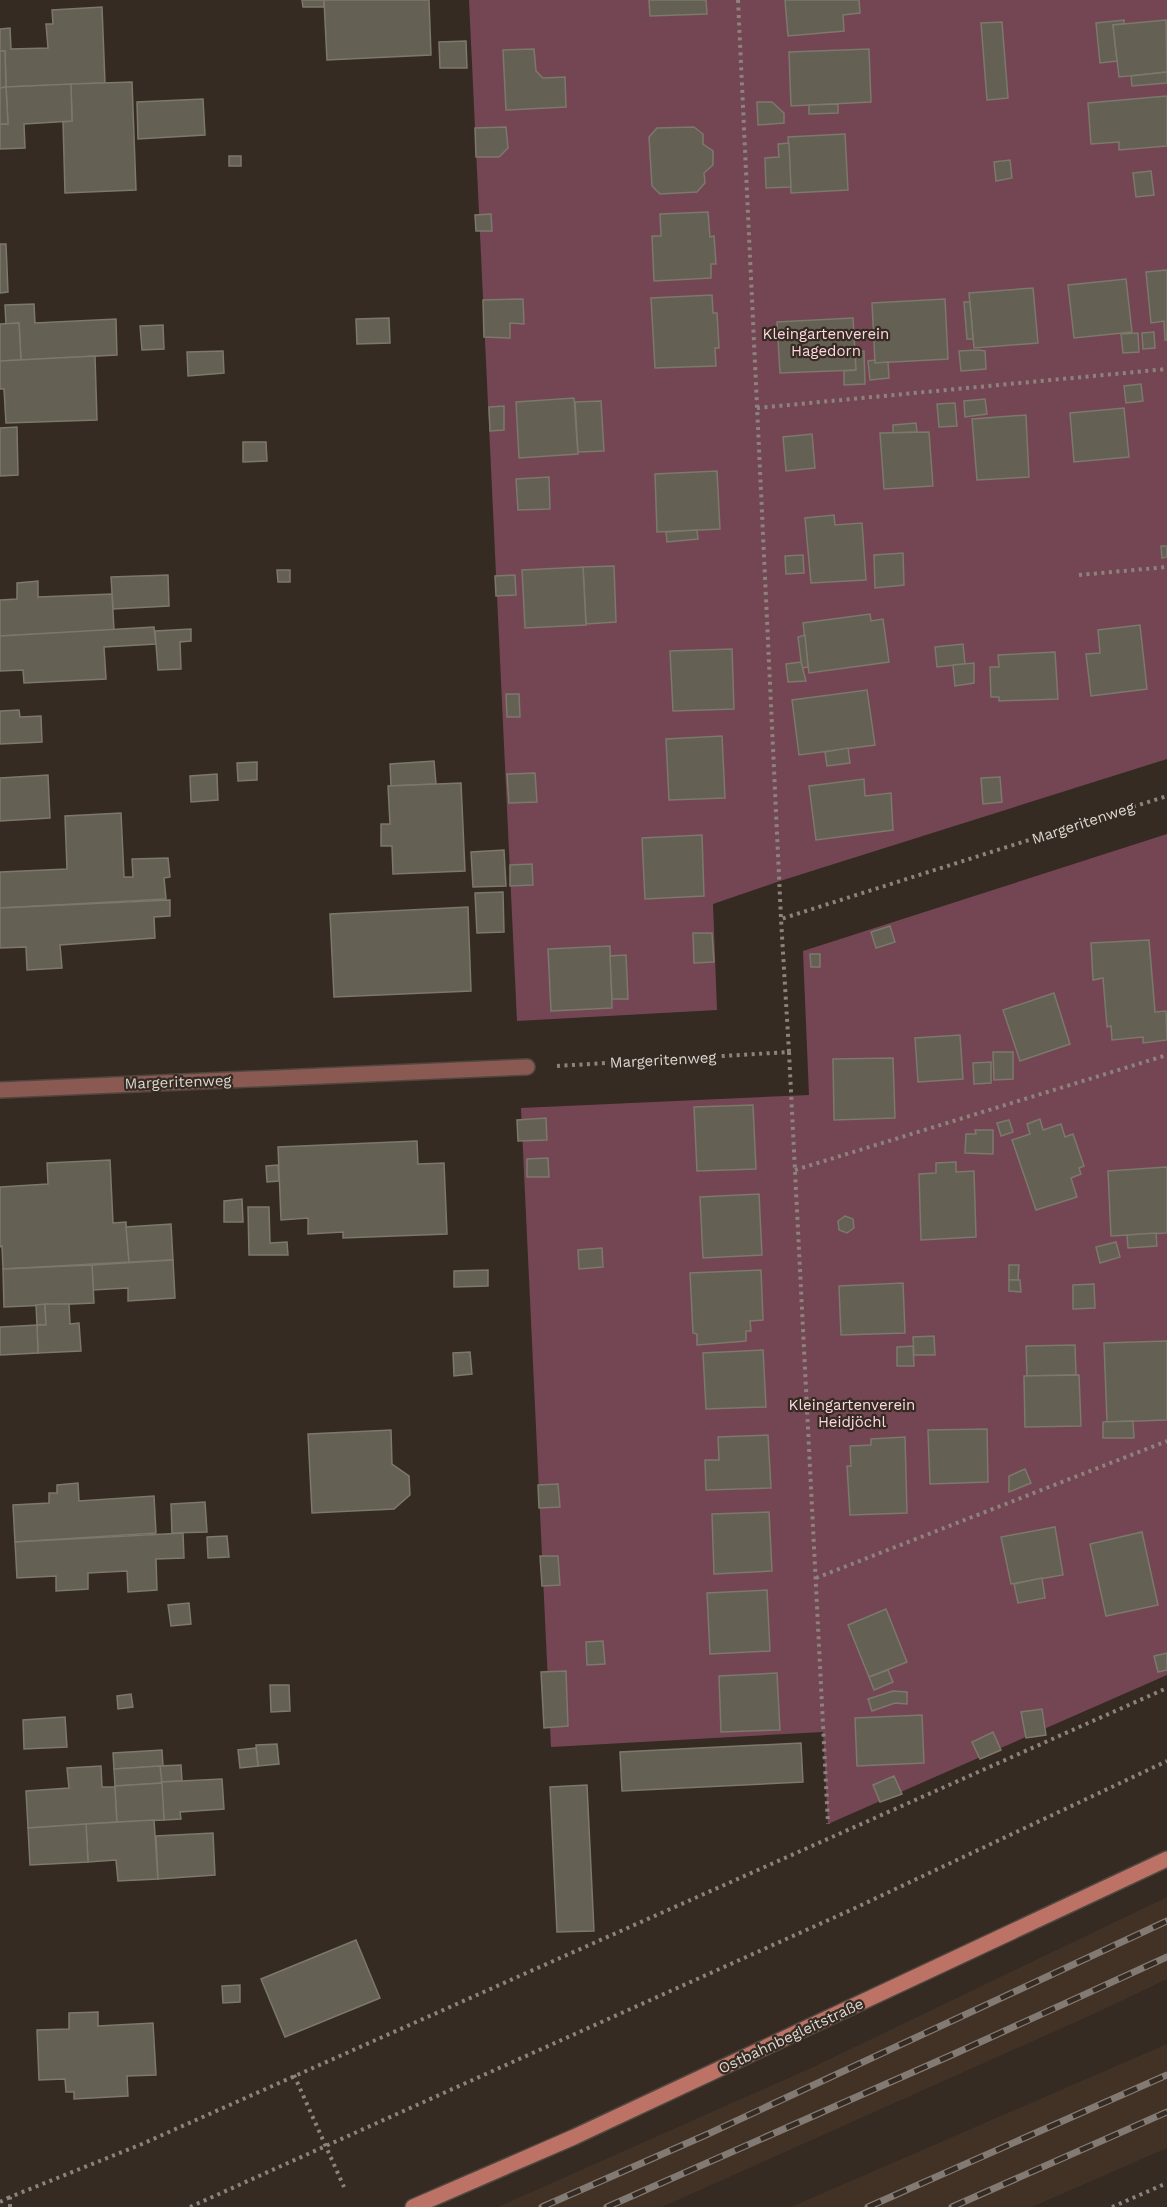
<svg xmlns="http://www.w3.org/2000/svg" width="1167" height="2207" font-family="'Work Sans',sans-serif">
  <rect width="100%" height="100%" fill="#352b23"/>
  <g fill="#413225">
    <path d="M1167 1897V1979L1098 2012 662 2207H498L811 2068Z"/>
    <path d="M1167 2044V2148L1032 2207H791Z"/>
  </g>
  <g fill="#744654">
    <path d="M469 0H1167V759L780 881 713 904 717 1010 517 1021Z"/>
    <path d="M1167 834V1675L828 1824 823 1732 551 1747 521 1108 809 1095 803 951Z"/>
  </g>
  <g fill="#656054" stroke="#7c786b" stroke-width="1.5">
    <path d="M302 0H324V7H303Z"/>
    <path d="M324 0H429L431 55 327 60Z"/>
    <path d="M649 0H706L707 14 650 16Z"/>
    <path d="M785 0H859L860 13 843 15 844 31 788 36Z"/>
    <path d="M102 7 105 83 6 87 5 51H0V29L10 28 11 49 48 48 46 24H53L52 10Z"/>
    <path d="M1124 20V24L1113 25 1117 61 1100 63 1096 23Z"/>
    <path d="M1166 20 1167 72 1119 77 1113 25Z"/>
    <path d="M1002 22 1008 98 987 100 981 23Z"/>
    <path d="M466 41 467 68H440L439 42Z"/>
    <path d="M534 49 536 71 543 78 565 77 566 107 506 110 503 50Z"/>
    <path d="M869 49 871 102 791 106 789 52Z"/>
    <path d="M0 51H5L6 87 0 88Z"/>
    <path d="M1167 72V83L1132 86 1131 76Z"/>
    <path d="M132 82 136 190 65 193 63 122 72 121 71 84Z"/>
    <path d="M71 84 72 121 24 124 25 148 0 149V124H8L6 87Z"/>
    <path d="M6 87 8 124H0V88Z"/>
    <path d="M1167 96V146L1119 150V142L1091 144 1088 103Z"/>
    <path d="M203 99 205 135 138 139 137 102Z"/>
    <path d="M757 102H772L784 113V123L758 125Z"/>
    <path d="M838 104V113L809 114V105Z"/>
    <path d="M506 127 508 148 499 157H476L475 128Z"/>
    <path d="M694 127 703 134V144L713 151V165L704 173 705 183 697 192 660 194 652 186 649 137 657 128Z"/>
    <path d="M845 134 848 190 791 193 788 137Z"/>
    <path d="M789 143 791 187 766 188 765 158 779 157 778 144Z"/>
    <rect x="229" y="156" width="12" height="10"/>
    <path d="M1010 160 1012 178 996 181 994 162Z"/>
    <path d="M1151 171 1154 195 1136 197 1133 173Z"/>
    <path d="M708 212 710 237 714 236 716 264H711V278L654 281 652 236H661L660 214Z"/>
    <path d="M491 214 492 231H476L475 215Z"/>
    <path d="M0 244H6L8 292 0 293Z"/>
    <path d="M1167 270V340H1165L1164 321 1151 323 1146 272Z"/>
    <path d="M1126 279 1132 332 1074 338 1068 285Z"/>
    <path d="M1033 288 1038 343 974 348 969 293Z"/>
    <path d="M712 295 713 313H717L719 348H715L716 366 655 368 651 298Z"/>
    <path d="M523 299 524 324 510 323V338L484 337 483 300Z"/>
    <path d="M945 299 948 359 875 363 872 303Z"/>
    <path d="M964 302H970L973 339H967Z"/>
    <path d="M34 304 35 323 116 319 117 355 21 360 19 323 6 324 5 305Z"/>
    <path d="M389 318 390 343 357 344 356 319Z"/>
    <path d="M853 318 856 370 780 373 777 322Z"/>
    <path d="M19 323 21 360 0 361V324Z"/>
    <path d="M163 325 164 349 142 350 140 326Z"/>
    <path d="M1154 332 1155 348 1143 349 1142 333Z"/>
    <path d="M1138 333 1139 352 1123 353 1121 334Z"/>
    <path d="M978 350 985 351 986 369 961 371 959 351Z"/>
    <path d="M223 351 224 373 188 376 187 352Z"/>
    <path d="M864 351 865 384 844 385V371L856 370 855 352Z"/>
    <path d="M95 356 97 420 6 423 4 389H0V361Z"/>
    <path d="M875 360V363L888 362 889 378 870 380 868 361Z"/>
    <path d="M1141 384 1143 401 1126 403 1124 386Z"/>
    <path d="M574 398 578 454 519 458 516 402Z"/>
    <path d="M985 399 987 414 965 417 964 401Z"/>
    <path d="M601 401 604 451 578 452 575 402Z"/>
    <path d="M955 403 957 426 939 427 937 404Z"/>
    <path d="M504 406V430L490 431 489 407Z"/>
    <path d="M1124 408 1129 457 1074 462 1070 413Z"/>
    <path d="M1026 415 1029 477 977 480 972 419Z"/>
    <path d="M916 423 917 432 893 433V425Z"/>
    <path d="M17 427 18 475 0 476V428Z"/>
    <path d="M929 432 933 486 884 489 880 433Z"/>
    <path d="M812 434 815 468 786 471 783 437Z"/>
    <path d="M243 442H266L267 461 243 462Z"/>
    <path d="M717 471 720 529 657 532 655 474Z"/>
    <path d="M549 477 550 509 518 510 516 479Z"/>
    <path d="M834 515 835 525 862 523 866 580 811 583 805 518Z"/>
    <path d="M697 530 698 539 667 542 666 532Z"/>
    <path d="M1161 546H1167V557L1162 558Z"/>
    <path d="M903 553 904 585 875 588 874 555Z"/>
    <path d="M803 555 804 573 786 574 785 556Z"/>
    <path d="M614 566 616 622 586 624 583 567Z"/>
    <path d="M583 567 586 625 525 628 522 570Z"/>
    <path d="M277 570H290V582H278Z"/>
    <path d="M168 575 169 606 113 609 111 577Z"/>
    <path d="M515 575 516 595 496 596 495 576Z"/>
    <path d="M38 581V597L112 594 114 630 0 636V600L17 599V583Z"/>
    <path d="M870 614 871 621 883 619 889 662 809 673 803 623Z"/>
    <path d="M1140 625 1147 689 1091 696 1086 654 1100 653 1098 630Z"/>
    <path d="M154 627 156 644 104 647 106 679 24 683 23 670 0 671V636Z"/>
    <path d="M191 629V641L180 642 181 669 158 670 155 631Z"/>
    <path d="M805 635 808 667 802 668 798 637Z"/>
    <path d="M963 644 965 664 937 667 935 647Z"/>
    <path d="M732 649 734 709 673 711 670 651Z"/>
    <path d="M1055 652 1058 699 999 701V697H991L990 667H999L998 655Z"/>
    <path d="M801 662 806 681 788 682 786 664Z"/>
    <path d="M974 663V683L955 686 953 665Z"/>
    <path d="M867 690 875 745 799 755 792 700Z"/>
    <path d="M506 694H519L520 717H507Z"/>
    <path d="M19 710 20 717 41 716 42 742 0 744V711Z"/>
    <path d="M722 736 725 798 669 800 666 739Z"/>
    <path d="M848 748 850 763 827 766 825 752Z"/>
    <path d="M434 761 436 784 391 786 390 764Z"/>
    <path d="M257 762V780L238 781 237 763Z"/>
    <path d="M535 773 537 802 509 803 507 774Z"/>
    <path d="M217 774 218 800 191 802 190 776Z"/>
    <path d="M48 775 50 818 0 821V778Z"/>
    <path d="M1000 777 1002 802 983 804 981 778Z"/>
    <path d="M864 779 865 796 891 793 893 830 816 840 809 786Z"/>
    <path d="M461 783 465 871 393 874 392 846H381V824H390L388 786Z"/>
    <path d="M121 813 124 877H133L132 859 168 858 170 877 164 878 166 899 0 908V872L67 869 65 816Z"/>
    <path d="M702 835 704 896 645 899 642 838Z"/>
    <path d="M504 850 506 886 473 887 471 852Z"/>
    <path d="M532 864 533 885 510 886V865Z"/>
    <path d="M503 892 504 932 477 933 475 893Z"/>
    <path d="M170 900V916L154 917 155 938 60 945 62 968 27 970 26 947 0 948V908Z"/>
    <path d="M468 907 471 991 334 997 330 914Z"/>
    <path d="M890 926 895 942 876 948 871 932Z"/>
    <path d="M693 933H712L714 962 694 963Z"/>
    <path d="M1149 940 1155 1012 1166 1011 1167 1040 1143 1043V1037L1112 1040 1111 1026 1107 1027 1103 978 1093 980 1091 943Z"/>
    <path d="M610 946 612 1008 551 1011 548 949Z"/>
    <path d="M810 954H820V967H811Z"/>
    <path d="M626 955 628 999H612L610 956Z"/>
    <path d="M1054 993 1070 1044 1020 1061 1003 1010Z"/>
    <path d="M960 1035 963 1079 918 1082 915 1038Z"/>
    <path d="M993 1052H1013V1079L994 1080Z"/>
    <path d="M893 1058 895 1118 834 1120 833 1059Z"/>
    <path d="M991 1062V1083L974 1084 973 1063Z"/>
    <path d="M753 1105 756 1169 697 1171 694 1107Z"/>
    <path d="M546 1118 547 1140 518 1141 517 1120Z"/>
    <path d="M1040 1119 1043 1130 1061 1124 1065 1137 1073 1134 1084 1166 1079 1168 1081 1174 1071 1178 1077 1197 1036 1210 1012 1140 1030 1134 1027 1124Z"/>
    <path d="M1009 1120 1013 1132 1001 1136 997 1123Z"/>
    <path d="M975 1130H993V1154L965 1153 966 1134H976Z"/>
    <path d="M417 1141 418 1164 444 1163 447 1234 343 1238V1232L308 1234V1218L281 1220 278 1147Z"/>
    <path d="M548 1158 549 1177H527V1159Z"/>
    <path d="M110 1160 113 1223 126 1222 129 1262 3 1269 2 1246 0 1247V1187L48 1184 47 1163Z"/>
    <path d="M956 1162V1172L974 1171 976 1237 921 1240 919 1174 936 1173V1163Z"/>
    <path d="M278 1165 279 1181 267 1182 266 1166Z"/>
    <path d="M1167 1167V1233L1111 1236 1108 1171Z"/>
    <path d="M759 1194 762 1255 703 1258 700 1197Z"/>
    <path d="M242 1199 243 1222H224V1201Z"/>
    <path d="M248 1207H269L270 1243 287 1242 288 1255H249Z"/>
    <path d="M845 1216 853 1219 854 1228 847 1233 839 1230 838 1221Z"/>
    <path d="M171 1224 173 1260 129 1262 126 1227Z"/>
    <path d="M1156 1233 1157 1246 1128 1248 1127 1235Z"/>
    <path d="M1116 1242 1120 1257 1100 1263 1096 1247Z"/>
    <path d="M602 1248 603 1267 579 1269 578 1250Z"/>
    <path d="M173 1260 175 1298 128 1301V1288L93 1290 92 1265Z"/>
    <path d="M92 1265 94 1303 4 1307 3 1269Z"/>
    <path d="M1009 1265H1019L1018 1280H1009Z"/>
    <path d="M488 1270V1286L454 1287V1271Z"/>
    <path d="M761 1270 763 1320 750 1321 751 1331H746V1341L697 1345V1334L693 1333 690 1273Z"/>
    <path d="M1009 1280H1020L1021 1292 1009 1291Z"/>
    <path d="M903 1283 905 1333 841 1335 839 1286Z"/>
    <path d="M1094 1284 1095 1308 1073 1309V1285Z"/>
    <path d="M45 1304 46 1325H37L36 1305Z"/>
    <path d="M45 1304H69L70 1324 79 1323 81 1351 38 1353 37 1325H46Z"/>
    <path d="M37 1325 38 1353 0 1355V1327Z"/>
    <path d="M934 1336 935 1355H914L913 1337Z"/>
    <path d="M1167 1341V1420L1107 1422 1104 1343Z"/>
    <path d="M1075 1345 1076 1375 1027 1376 1026 1346Z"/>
    <path d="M913 1346 914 1366H897V1347Z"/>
    <path d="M763 1350 766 1407 706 1409 703 1353Z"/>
    <path d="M470 1352 472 1374 454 1376 453 1353Z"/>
    <path d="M1079 1375 1081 1426 1025 1427 1024 1376Z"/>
    <path d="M1133 1421 1134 1438H1103V1422Z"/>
    <path d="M987 1429 988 1482 930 1484 928 1430Z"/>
    <path d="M391 1430 392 1464 409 1476 410 1495 394 1509 312 1513 308 1434Z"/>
    <path d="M768 1435 771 1488 706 1490 705 1460H719L718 1437Z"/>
    <path d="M905 1437 907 1513 850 1515 847 1466H851L850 1446 871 1445V1439Z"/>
    <path d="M1025 1469 1031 1483 1009 1492V1476Z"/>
    <path d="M78 1483 79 1501 154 1496 156 1533 15 1542 13 1505 49 1503V1493H57V1485Z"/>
    <path d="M558 1484 560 1507 539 1508 538 1485Z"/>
    <path d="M205 1502 207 1532 172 1533 171 1504Z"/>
    <path d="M769 1512 772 1571 714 1574 712 1514Z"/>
    <path d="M1055 1527 1063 1575 1011 1584 1001 1537Z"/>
    <path d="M1142 1532 1158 1605 1106 1616 1090 1544Z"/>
    <path d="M183 1533 184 1558 156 1559 157 1590 128 1592 127 1571 88 1573V1589L56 1591V1576L17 1578 15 1542Z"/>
    <path d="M227 1536 229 1557 208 1558 207 1537Z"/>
    <path d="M540 1556H558L560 1585 542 1586Z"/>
    <path d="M1042 1578 1045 1598 1018 1603 1014 1584Z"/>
    <path d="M767 1590 770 1651 710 1654 707 1593Z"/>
    <path d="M189 1603 191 1624 171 1626 168 1605Z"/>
    <path d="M886 1609 907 1662 869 1677 848 1625Z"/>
    <path d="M603 1641 605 1664 587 1665 586 1642Z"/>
    <path d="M1167 1653V1670L1158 1672 1154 1656Z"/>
    <path d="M888 1670 893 1682 874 1690 869 1677Z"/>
    <path d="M566 1671 568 1726 544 1728 541 1672Z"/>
    <path d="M777 1673 780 1730 721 1732 719 1676Z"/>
    <path d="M270 1685H289L290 1711 271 1712Z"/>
    <path d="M893 1691 907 1692V1704L895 1703 872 1711 868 1699Z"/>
    <path d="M131 1694 133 1707 118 1709 117 1696Z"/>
    <path d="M1042 1709 1046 1735 1026 1738 1021 1712Z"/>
    <path d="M922 1715 924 1763 857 1766 855 1718Z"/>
    <path d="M65 1717 67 1747 24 1749 23 1720Z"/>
    <path d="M993 1732 1001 1750 980 1759 972 1742Z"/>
    <path d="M801 1743 803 1782 622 1791 620 1752Z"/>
    <path d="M277 1744 279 1764 258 1766 256 1745Z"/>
    <path d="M256 1748 258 1766 240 1768 238 1750Z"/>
    <path d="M162 1750 163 1766 114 1769 113 1753Z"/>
    <path d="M181 1765 182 1781 161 1782 160 1766Z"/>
    <path d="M101 1766 102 1787H115L117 1822 28 1828 26 1791 69 1788 67 1768Z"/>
    <path d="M160 1766 162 1783 115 1786 114 1769Z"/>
    <path d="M894 1776 902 1794 880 1802 873 1785Z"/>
    <path d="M222 1779 224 1809 180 1812 181 1819 164 1820 161 1782Z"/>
    <path d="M162 1783 164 1820 117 1822 115 1786Z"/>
    <path d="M587 1785 594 1931 557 1932 550 1787Z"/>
    <path d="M154 1820 158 1879 118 1881 116 1860 88 1862 86 1824Z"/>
    <path d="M86 1824 88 1862 30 1865 28 1828Z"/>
    <path d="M213 1833 215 1875 158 1879 156 1836Z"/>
    <path d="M356 1940 380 1998 285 2037 261 1979Z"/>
    <path d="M240 1985V2002L223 2003 222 1986Z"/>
    <path d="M98 2012V2026L153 2023 156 2075 127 2076 128 2096 74 2099V2092H66L65 2079 39 2080 37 2030 69 2029V2013Z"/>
  </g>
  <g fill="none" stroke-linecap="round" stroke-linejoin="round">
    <defs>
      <path id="street" d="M0 1090 527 1067"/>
      <path id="secondary" d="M413 2207 574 2137 1167 1859"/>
    </defs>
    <use href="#street" stroke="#50473f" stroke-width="18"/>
    <use href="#secondary" stroke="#50473f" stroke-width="18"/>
    <g stroke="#8b837c" stroke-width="4" stroke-dasharray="3 4.5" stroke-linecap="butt">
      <path d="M738 0 781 919"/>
      <path d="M757 408 1167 369"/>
      <path d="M1079 575 1167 567"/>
      <path d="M789 1052 828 1824"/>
      <path d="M557 1066 789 1052 781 919 1167 796"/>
      <path d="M795 1170 1167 1055"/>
      <path d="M816 1578 1167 1441"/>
      <path d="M294 2075 344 2187"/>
      <path d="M0 2202 10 2197"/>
      <path d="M10 2207V2197L142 2144 1167 1688"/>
      <path d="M190 2207 853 1909 1167 1761"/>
      <path d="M1112 2207 1167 2183"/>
    </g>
    <use href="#street" stroke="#8a5a52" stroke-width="15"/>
    <use href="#secondary" stroke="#bd7266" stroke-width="15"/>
    <defs>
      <g id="rail">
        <path d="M542 2207 708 2134 1167 1921"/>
        <path d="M607 2207 954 2054 1167 1957"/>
        <path d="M868 2207 1167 2075"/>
        <path d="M952 2207 1167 2112"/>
      </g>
    </defs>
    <use href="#rail" stroke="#827a73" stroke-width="7"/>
    <use href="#rail" stroke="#352b23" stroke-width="4.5" stroke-dasharray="14" stroke-linecap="butt"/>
  </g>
  <g text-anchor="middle" stroke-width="4.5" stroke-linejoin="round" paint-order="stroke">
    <g font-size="15" fill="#fed7e1" stroke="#352b23">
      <text x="826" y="339">Kleingartenverein<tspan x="826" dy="17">Hagedorn</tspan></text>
      <text x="852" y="1410">Kleingartenverein<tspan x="852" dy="17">Heidjöchl</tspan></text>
    </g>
    <g font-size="15" fill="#ddd7d1" stroke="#352b23">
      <text transform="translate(1083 823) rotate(-18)" y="5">Margeritenweg</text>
      <text transform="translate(663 1060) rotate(-3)" y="5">Margeritenweg</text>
      <text transform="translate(178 1082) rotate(-2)" y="5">Margeritenweg</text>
      <text transform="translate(791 2036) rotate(-25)" y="5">Ostbahnbegleitstraße</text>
    </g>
  </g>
</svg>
